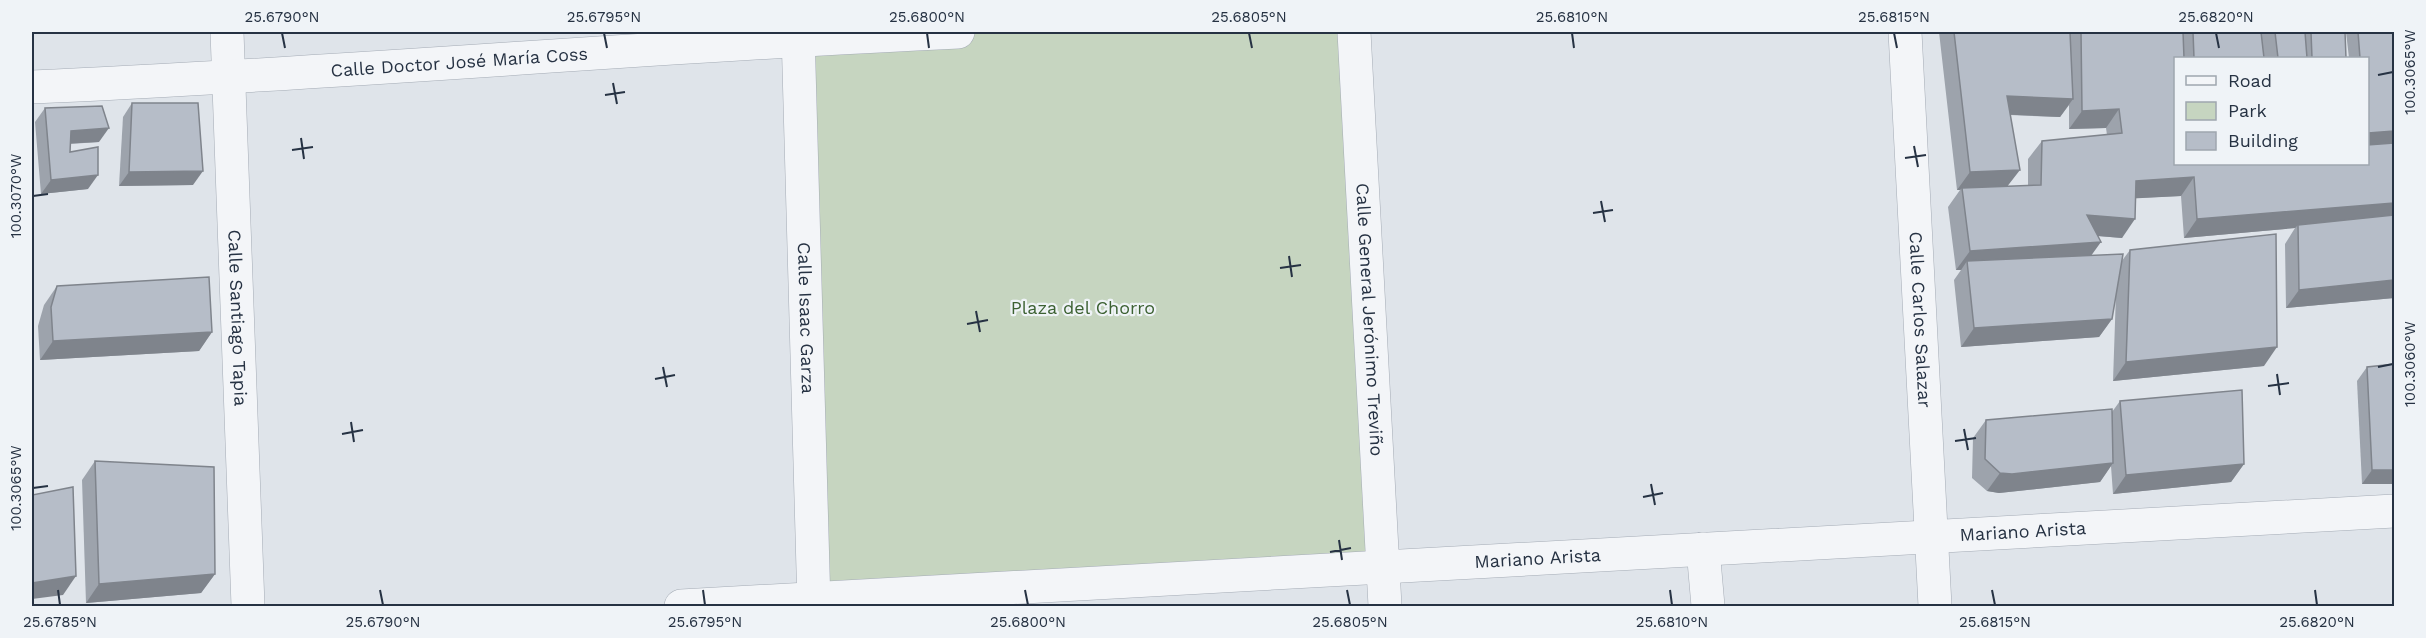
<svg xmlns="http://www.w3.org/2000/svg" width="2426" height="638" font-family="'Work Sans',sans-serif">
  <rect width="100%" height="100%" fill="#dfe4ea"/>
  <path fill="#c6d5c0" d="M958 32H1354L1384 566 813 600 799 39Z"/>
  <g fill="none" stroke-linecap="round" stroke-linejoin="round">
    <defs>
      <g id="minor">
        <path id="s1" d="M227 32 248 606"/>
        <path id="s2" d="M798 32 814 606"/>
        <path id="s3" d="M1354 32 1385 606"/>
        <path id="s4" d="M1905 32 1935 606"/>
        <path id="s5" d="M32 87C341 74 649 46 958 32"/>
        <path d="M1703 549 1708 606"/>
        <path id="s6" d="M681 606 2394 511"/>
      </g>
    </defs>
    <use href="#minor" stroke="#a4abb5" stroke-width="34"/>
    <use href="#minor" stroke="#f3f5f8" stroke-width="33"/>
  </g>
  <g fill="#9da3ac" fill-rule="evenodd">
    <path d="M1939 32H2345L2346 58H2175V164H2367V58H2349L2346 32H2394L2392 143H2394V298L2286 308 2285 244 2295 228 2184 238 2181 196 2136 198 2122 238 2098 236 2091 255 2121 262 2130 250 2264 366 2113 381 2116 293 2112 319 2099 337 1961 347 1954 280 1961 270H1956L1948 207 1960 190H1957ZM2069 105V129L2106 128 2107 135 2042 141 2028 159V186H2008L2010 115 2060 117Z"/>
    <path d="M132 103 193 185 119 186 123 117Z"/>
    <path d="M45 108 99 142 70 144V152L88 189 41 194 35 122Z"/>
    <path d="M57 286 212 332 199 351 40 360 38 326 44 305Z"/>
    <path d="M2367 367 2394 484H2362L2357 381Z"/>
    <path d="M2120 401 2244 464 2231 482 2113 494 2111 466 2100 482 1999 493 1987 491 1972 478 1973 438 1986 420 2112 412Z"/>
    <path d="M95 461 215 574 201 593 86 603 82 480Z"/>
  </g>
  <g fill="#7f848c">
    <path d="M2007 96 2073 99 2060 117 1994 114Z"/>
    <path d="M2119 109 2106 128 2069 129 2082 111Z"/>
    <path d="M109 128 99 142 61 144 71 131Z"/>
    <path d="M2394 131V140L2392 144 2367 146V133Z"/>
    <path d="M2020 170 2006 188H1962L1960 190H1957L1970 172Z"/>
    <path d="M203 171 193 185 119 186 129 172Z"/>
    <path d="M98 175 88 189 41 194 51 180Z"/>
    <path d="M2194 177 2181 196 2123 199 2136 181Z"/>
    <path d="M2394 203V220L2298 225 2295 228 2184 238 2197 219Z"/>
    <path d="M2087 215 2135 219 2122 238 2074 234Z"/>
    <path d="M2101 242 2088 260 1967 261 1961 270H1956L1970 251Z"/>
    <path d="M2394 280V298L2286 308 2299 290Z"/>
    <path d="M2112 319 2099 337 1961 347 1974 328Z"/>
    <path d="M212 332 199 351 40 360 53 341Z"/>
    <path d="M2277 347 2264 366 2113 381 2126 362Z"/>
    <path d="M2113 463 2100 482 1999 493 1987 491 2000 473Z"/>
    <path d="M2244 464 2231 482 2113 494 2126 475Z"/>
    <path d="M2372 470H2394V484H2362Z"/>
    <path d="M215 574 201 593 86 603 99 584Z"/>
    <path d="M76 576 63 595 32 599V583Z"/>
  </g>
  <g fill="#b6bdc8" stroke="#7f848c" stroke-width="1.5">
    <path d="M1954 32H2070L2073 99 2007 96 2020 170 1970 172Z"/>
    <path d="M2081 32H2183L2184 58H2175V164H2367V145L2394 143V203L2197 219 2194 177 2136 181 2135 219 2087 215 2101 242 1970 251 1962 188 2041 185 2042 141 2122 133 2119 109 2082 111Z"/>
    <path d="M2193 32H2261L2264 58H2194Z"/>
    <path d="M2275 32H2305L2307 58H2278Z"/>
    <path d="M2311 32H2345L2346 58H2312Z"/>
    <path d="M2358 32H2394V131L2368 133 2367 58H2360Z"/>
    <path d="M132 103H198L203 171 129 172Z"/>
    <path d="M102 106 109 128 71 131 70 152 98 147V175L51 180 45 108Z"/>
    <path d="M2394 215V280L2299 290 2298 225Z"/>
    <path d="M2276 234 2277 347 2126 362 2130 250Z"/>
    <path d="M2123 254 2112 319 1974 328 1967 261Z"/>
    <path d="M209 277 212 332 53 341 51 307 57 286Z"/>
    <path d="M2394 364V470H2372L2367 367Z"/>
    <path d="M2242 390 2244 464 2126 475 2120 401Z"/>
    <path d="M2112 409 2113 463 2012 474 2000 473 1985 459 1986 420Z"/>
    <path d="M95 461 214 467 215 574 99 584Z"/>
    <path d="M73 487 76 576 32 583V495Z"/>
  </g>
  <path fill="none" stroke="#263243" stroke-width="2" d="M282 33 285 48M604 33 607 48M927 33 929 48M1249 33 1252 48M1572 33 1574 48M1894 33 1897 48M2216 33 2219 48M2378 75 2393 72M613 83 617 104M605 95 625 92M301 138 304 159M1914 146 1918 167M292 150 313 147M1905 158 1926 155M33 196 48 194M1601 201 1605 222M1593 213 1613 210M1289 256 1292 277M1280 268 1301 265M976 311 980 332M967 324 988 320M663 367 667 387M2378 367 2393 364M2277 374 2280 395M655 379 675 375M2268 386 2289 383M351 422 354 442M1964 429 1968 450M342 434 363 430M1955 441 1976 438M1651 484 1655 505M33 488 48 486M1643 497 1663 493M1339 540 1342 560M1330 552 1351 548M58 590 60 605M380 590 383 605M703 590 705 605M1025 590 1028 605M1347 590 1350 605M1670 590 1672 605M1992 590 1995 605M2315 590 2317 605"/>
  <g text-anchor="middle" stroke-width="4.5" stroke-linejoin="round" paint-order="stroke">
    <g font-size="18" fill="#263243" stroke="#eff3f7">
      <text dy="6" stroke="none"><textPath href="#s5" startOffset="428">Calle Doctor José María Coss</textPath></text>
      <text dy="6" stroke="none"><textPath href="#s1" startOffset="286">Calle Santiago Tapia</textPath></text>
      <text dy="6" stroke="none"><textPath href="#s2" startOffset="286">Calle Isaac Garza</textPath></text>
      <text dy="6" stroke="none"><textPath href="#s3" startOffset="288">Calle General Jerónimo Treviño</textPath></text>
      <text dy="6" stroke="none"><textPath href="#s4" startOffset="288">Calle Carlos Salazar</textPath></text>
      <text dy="6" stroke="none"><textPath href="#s6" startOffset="1344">Mariano Arista</textPath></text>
      <text dy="6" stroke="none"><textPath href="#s6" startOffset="858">Mariano Arista</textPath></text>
    </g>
    <g font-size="18" fill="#3c6132" stroke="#eff3f7">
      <text x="1083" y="314">Plaza del Chorro</text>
    </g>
  </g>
  <rect width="2426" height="638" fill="none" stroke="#eff3f7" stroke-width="66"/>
  <rect x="2174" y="57" width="195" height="108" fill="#eff3f7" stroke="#9fa6af" stroke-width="1.5"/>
  <rect x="2186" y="76" width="30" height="9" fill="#f3f5f8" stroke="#9fa6af" stroke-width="1.5"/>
  <text x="2228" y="87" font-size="18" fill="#263243">Road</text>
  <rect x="2186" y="102" width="30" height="18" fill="#c6d5c0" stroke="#9fa6af" stroke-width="1.5"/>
  <text x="2228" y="117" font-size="18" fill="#263243">Park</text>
  <rect x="2186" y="132" width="30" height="18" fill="#b6bdc8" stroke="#9fa6af" stroke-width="1.5"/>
  <text x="2228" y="147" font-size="18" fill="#263243">Building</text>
  <rect x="33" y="33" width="2360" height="572" fill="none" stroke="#263243" stroke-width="2"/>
  <g font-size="15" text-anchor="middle" fill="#263243">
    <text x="282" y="22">25.6790°N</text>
    <text x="604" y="22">25.6795°N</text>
    <text x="927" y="22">25.6800°N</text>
    <text x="1249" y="22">25.6805°N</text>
    <text x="1572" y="22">25.6810°N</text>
    <text x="1894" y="22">25.6815°N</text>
    <text x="2216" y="22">25.6820°N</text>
    <text transform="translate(2410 72) rotate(-90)" y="5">100.3065°W</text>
    <text transform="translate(16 196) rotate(-90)" y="5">100.3070°W</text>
    <text transform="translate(2410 364) rotate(-90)" y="5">100.3060°W</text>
    <text transform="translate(16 488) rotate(-90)" y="5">100.3065°W</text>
    <text x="60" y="627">25.6785°N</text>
    <text x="383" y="627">25.6790°N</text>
    <text x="705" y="627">25.6795°N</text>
    <text x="1028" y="627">25.6800°N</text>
    <text x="1350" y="627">25.6805°N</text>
    <text x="1672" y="627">25.6810°N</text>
    <text x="1995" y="627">25.6815°N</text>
    <text x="2317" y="627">25.6820°N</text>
  </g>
</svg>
